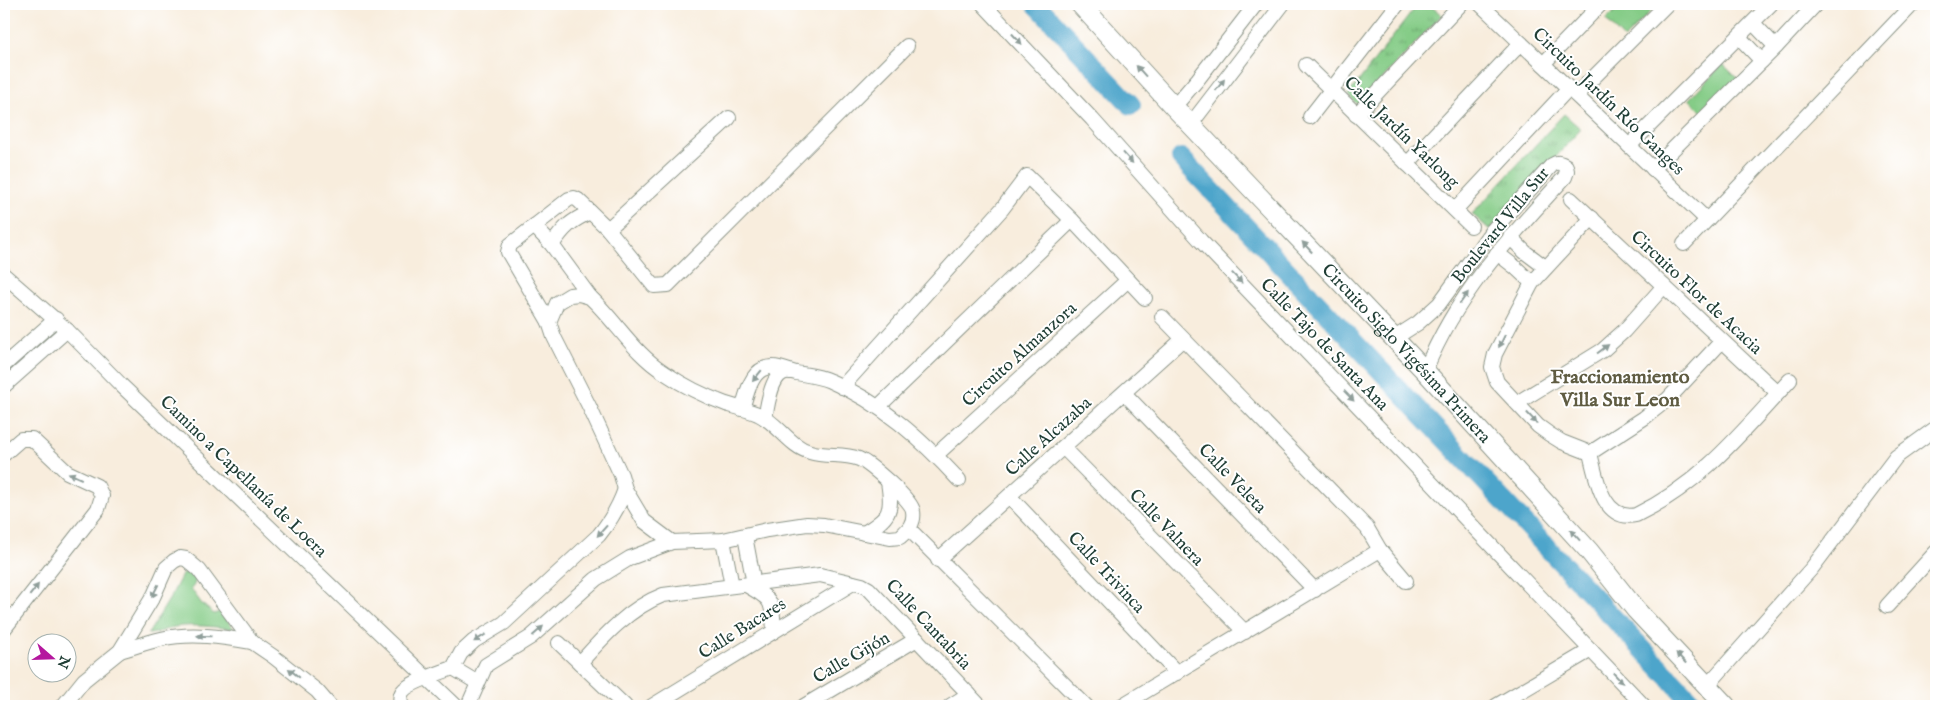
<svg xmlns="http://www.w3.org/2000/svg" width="1940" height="710" font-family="'IM FELL English',serif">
  <defs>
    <pattern id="grass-tufts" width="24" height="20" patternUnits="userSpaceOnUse" patternTransform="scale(1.25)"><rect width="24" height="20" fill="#85cc87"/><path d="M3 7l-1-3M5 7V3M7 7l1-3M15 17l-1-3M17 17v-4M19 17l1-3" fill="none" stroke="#6ca76f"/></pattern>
  </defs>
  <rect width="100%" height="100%" fill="#fff"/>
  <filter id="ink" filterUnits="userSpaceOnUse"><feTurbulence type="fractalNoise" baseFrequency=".02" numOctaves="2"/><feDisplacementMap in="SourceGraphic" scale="10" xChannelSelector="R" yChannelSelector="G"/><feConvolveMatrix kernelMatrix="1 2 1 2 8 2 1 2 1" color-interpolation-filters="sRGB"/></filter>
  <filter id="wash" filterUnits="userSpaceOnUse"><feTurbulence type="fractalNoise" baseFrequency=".0096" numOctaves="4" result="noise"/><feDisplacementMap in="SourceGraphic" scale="20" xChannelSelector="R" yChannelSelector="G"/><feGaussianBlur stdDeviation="1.12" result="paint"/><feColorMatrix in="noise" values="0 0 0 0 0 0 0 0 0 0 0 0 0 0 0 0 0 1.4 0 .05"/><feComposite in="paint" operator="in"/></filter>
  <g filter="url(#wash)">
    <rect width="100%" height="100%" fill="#f8eddd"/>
    <g fill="url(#grass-tufts)" stroke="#52845e">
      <path d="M1418 4H1428L1442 15 1358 105 1348 95Z"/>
      <path d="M1564 114 1581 129 1490 230 1472 214Z"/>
    </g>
    <g fill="#85cc87" stroke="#52845e">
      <path d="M1622 4H1658L1624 39 1606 20Z"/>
      <path d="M1723 64 1741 82 1707 117 1689 99Z"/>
      <path d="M183 573H189L196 578 194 585 191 589 202 604 214 614 221 611 234 629C215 627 194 624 174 627 165 629 157 634 148 634L170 598Z"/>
    </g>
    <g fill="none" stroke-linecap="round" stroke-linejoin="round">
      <g stroke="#4ea5cb" stroke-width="20">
        <path d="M1036 4 1131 105"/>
        <path d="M1181 158 1696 706"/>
      </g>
    </g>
  </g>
  <g filter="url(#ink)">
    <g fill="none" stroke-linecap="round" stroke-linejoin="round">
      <defs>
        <g id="street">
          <path d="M983 4 1092 119 1201 241 1644 706"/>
          <path d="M1480 4 1707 220"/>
          <path d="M1753 23 1776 47"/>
          <path d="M1739 37 1762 61"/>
          <path d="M1543 64 1601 4"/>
          <path d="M1306 65 1471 226"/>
          <path d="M1576 95 1667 4"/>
          <path d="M1174 107 1198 79 1256 4"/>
          <path d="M1356 115 1461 4"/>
          <path d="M1310 117 1398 4"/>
          <path d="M1191 124 1283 4"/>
          <path d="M1629 146 1771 4"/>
          <path d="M1407 164 1521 43"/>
          <path d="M1653 169 1776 47 1816 4"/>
          <path d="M1571 199 1778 393"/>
          <path d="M1455 210 1569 88"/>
          <path d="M1592 218 1532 283 1495 354 1492 367 1497 382 1538 426 1549 434 1562 442 1590 453C1596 476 1602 522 1636 515 1701 484 1742 432 1790 380"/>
          <path d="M534 226 552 245 590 297"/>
          <path d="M608 229 729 118"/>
          <path d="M1510 237 1525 252 1545 267"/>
          <path d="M1684 244 1913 4"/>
          <path d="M552 245C564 227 571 221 590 212"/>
          <path d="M1497 253 1515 267 1532 283"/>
          <path d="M4 275 67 330 121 385 456 706"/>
          <path d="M1162 317 1367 528 1380 550 1406 581"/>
          <path d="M549 322 508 252 510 245 569 199 574 198 578 200 608 229 654 286 668 285 907 46"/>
          <path d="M1393 339 1418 323 1439 304 1491 232 1552 165C1557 162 1560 162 1566 166L1567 171 1565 177C1509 238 1457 293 1425 371"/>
          <path d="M4 365 56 319"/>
          <path d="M4 386 67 330"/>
          <path d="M842 387 1002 209 1027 176 1072 220 1145 298"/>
          <path d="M1124 393 1315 590"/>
          <path d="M1517 403 1603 350 1624 331 1664 286"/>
          <path d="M878 407 1072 220"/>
          <path d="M742 409C746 397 750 375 763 369 775 364 784 370 796 373 807 375 819 376 830 381 881 402 922 440 959 480"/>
          <path d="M765 418C768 405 771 369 790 372"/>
          <path d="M1063 447 1245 632"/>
          <path d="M1590 453 1644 418 1668 399 1722 341"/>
          <path d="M4 454 21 439H32L67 472 97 486 102 496 98 509 4 629"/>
          <path d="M936 455 1128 280"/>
          <path d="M1009 496 1177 673"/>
          <path d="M909 529 1086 706"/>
          <path d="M864 533C890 517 893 512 888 482"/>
          <path d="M745 536 754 584"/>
          <path d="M723 540 732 586"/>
          <path d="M938 560 1183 339"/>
          <path d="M746 585C773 600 772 600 774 631"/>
          <path d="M1887 606 1936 552"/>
          <path d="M559 643 625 706"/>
          <path d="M120 651C134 647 147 642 161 639 191 632 223 637 252 642"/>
          <path d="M580 663C603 637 629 608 663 595L820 575 862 585 869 589 980 706"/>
          <path d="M453 668 478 683"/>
          <path d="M1707 686 1812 568 1896 457 1936 428"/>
          <path d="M63 706 84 680 120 651 154 595 166 568 174 561 180 558 186 559 199 570 252 642 274 657 317 691 330 706"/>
          <path d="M402 706C400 701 399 696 403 691 409 683 442 672 453 668L461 653 474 641 504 623 599 535C611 520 619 507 625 489"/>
          <path d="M468 706 486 665 531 637 596 579 630 558 672 542 723 540 767 530 807 524 824 525 890 538 900 537C908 530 915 523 913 511 912 500 870 464 859 459 843 453 826 457 810 452 789 446 778 423 758 414 748 410 736 407 726 404 704 396 684 386 665 373 634 354 616 321 590 297L579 294 570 295 557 303 549 322 554 337 589 406 621 475 625 489 644 521 672 542"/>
          <path d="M652 706 853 583"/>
          <path d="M804 706 917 639"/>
          <path d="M950 706 969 694"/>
          <path d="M1121 706 1380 550"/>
          <path d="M1496 706 1591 650"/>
        </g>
        <g id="secondary">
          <path id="s1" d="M1080 4 1174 107 1425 371 1589 551 1636 610 1726 706"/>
        </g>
      </defs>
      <use href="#street" stroke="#8c9588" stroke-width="16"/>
      <use href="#secondary" stroke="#8c9588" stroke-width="21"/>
      <use href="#street" stroke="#fff" stroke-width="14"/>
      <use href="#secondary" stroke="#fff" stroke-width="19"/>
    </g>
    <defs><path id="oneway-solid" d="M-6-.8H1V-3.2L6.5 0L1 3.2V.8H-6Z" transform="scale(1.25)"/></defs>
    <g fill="#8f9e9a">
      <use href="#oneway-solid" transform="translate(1017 39) rotate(47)"/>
      <use href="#oneway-solid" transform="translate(1141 71) rotate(-132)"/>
      <use href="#oneway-solid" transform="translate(1220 85) rotate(-52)"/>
      <use href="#oneway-solid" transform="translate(1128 158) rotate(48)"/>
      <use href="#oneway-solid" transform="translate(1307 247) rotate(-133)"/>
      <use href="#oneway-solid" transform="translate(1237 278) rotate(46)"/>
      <use href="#oneway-solid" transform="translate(1464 298) rotate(-54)"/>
      <use href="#oneway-solid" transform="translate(1502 341) rotate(117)"/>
      <use href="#oneway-solid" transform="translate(1603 349) rotate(-37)"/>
      <use href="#oneway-solid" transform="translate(757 376) rotate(129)"/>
      <use href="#oneway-solid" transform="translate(1349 396) rotate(46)"/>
      <use href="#oneway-solid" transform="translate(1532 418) rotate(47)"/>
      <use href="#oneway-solid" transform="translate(75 476) rotate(-155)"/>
      <use href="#oneway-solid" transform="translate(602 531) rotate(132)"/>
      <use href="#oneway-solid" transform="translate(1575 535) rotate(-132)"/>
      <use href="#oneway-solid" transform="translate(34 590) rotate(-52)"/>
      <use href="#oneway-solid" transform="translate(155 591) rotate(117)"/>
      <use href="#oneway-solid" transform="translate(538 631) rotate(-42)"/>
      <use href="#oneway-solid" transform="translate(204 636) rotate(-179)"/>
      <use href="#oneway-solid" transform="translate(480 638) rotate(148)"/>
      <use href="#oneway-solid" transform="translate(1681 658) rotate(-133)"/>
      <use href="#oneway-solid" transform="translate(294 673) rotate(-141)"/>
      <use href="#oneway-solid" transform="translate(1618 678) rotate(47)"/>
    </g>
  </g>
  <g text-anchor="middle" stroke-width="4" stroke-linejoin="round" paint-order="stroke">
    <g font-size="18" fill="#1f3d34" stroke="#fff">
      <text transform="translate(1609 101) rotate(44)" y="6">Circuito Jardín Río Ganges</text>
      <text transform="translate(1402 132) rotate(44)" y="6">Calle Jardín Yarlong</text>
      <text transform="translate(1500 225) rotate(-51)" y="6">Boulevard Villa Sur</text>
      <text transform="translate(1697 292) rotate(43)" y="6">Circuito Flor de Acacia</text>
      <text transform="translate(1325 344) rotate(46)" y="6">Calle Tajo de Santa Ana</text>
      <text dy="6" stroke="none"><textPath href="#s1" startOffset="478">Circuito Siglo Vigésima Primera</textPath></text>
      <text transform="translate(1019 354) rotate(-42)" y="6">Circuito Almanzora</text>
      <text transform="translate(1048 436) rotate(-42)" y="6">Calle Alcazaba</text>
      <text transform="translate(244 476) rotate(44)" y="6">Camino a Capellanía de Loera</text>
      <text transform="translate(1233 478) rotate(46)" y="6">Calle Veleta</text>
      <text transform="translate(1167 527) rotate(46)" y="6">Calle Valnera</text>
      <text transform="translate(1107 572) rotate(47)" y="6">Calle Trivinca</text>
      <text transform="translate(929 624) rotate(47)" y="6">Calle Cantabria</text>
      <text transform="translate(742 628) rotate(-32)" y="6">Calle Bacares</text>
      <text transform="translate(851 657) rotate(-30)" y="6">Calle Gijón</text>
    </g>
    <g font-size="20" font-weight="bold" fill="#5f5c42" stroke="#fff">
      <text x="1620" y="383">Fraccionamiento<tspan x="1620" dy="23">Villa Sur Leon</tspan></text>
    </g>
  </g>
  <rect width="1940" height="710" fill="none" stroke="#fff" stroke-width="20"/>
  <g transform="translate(52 658) rotate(110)"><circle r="24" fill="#ffffff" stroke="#a5b1ae"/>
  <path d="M0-4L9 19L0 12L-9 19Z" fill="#b5179e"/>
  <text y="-8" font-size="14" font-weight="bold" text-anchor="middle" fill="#1f3d34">N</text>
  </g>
</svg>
